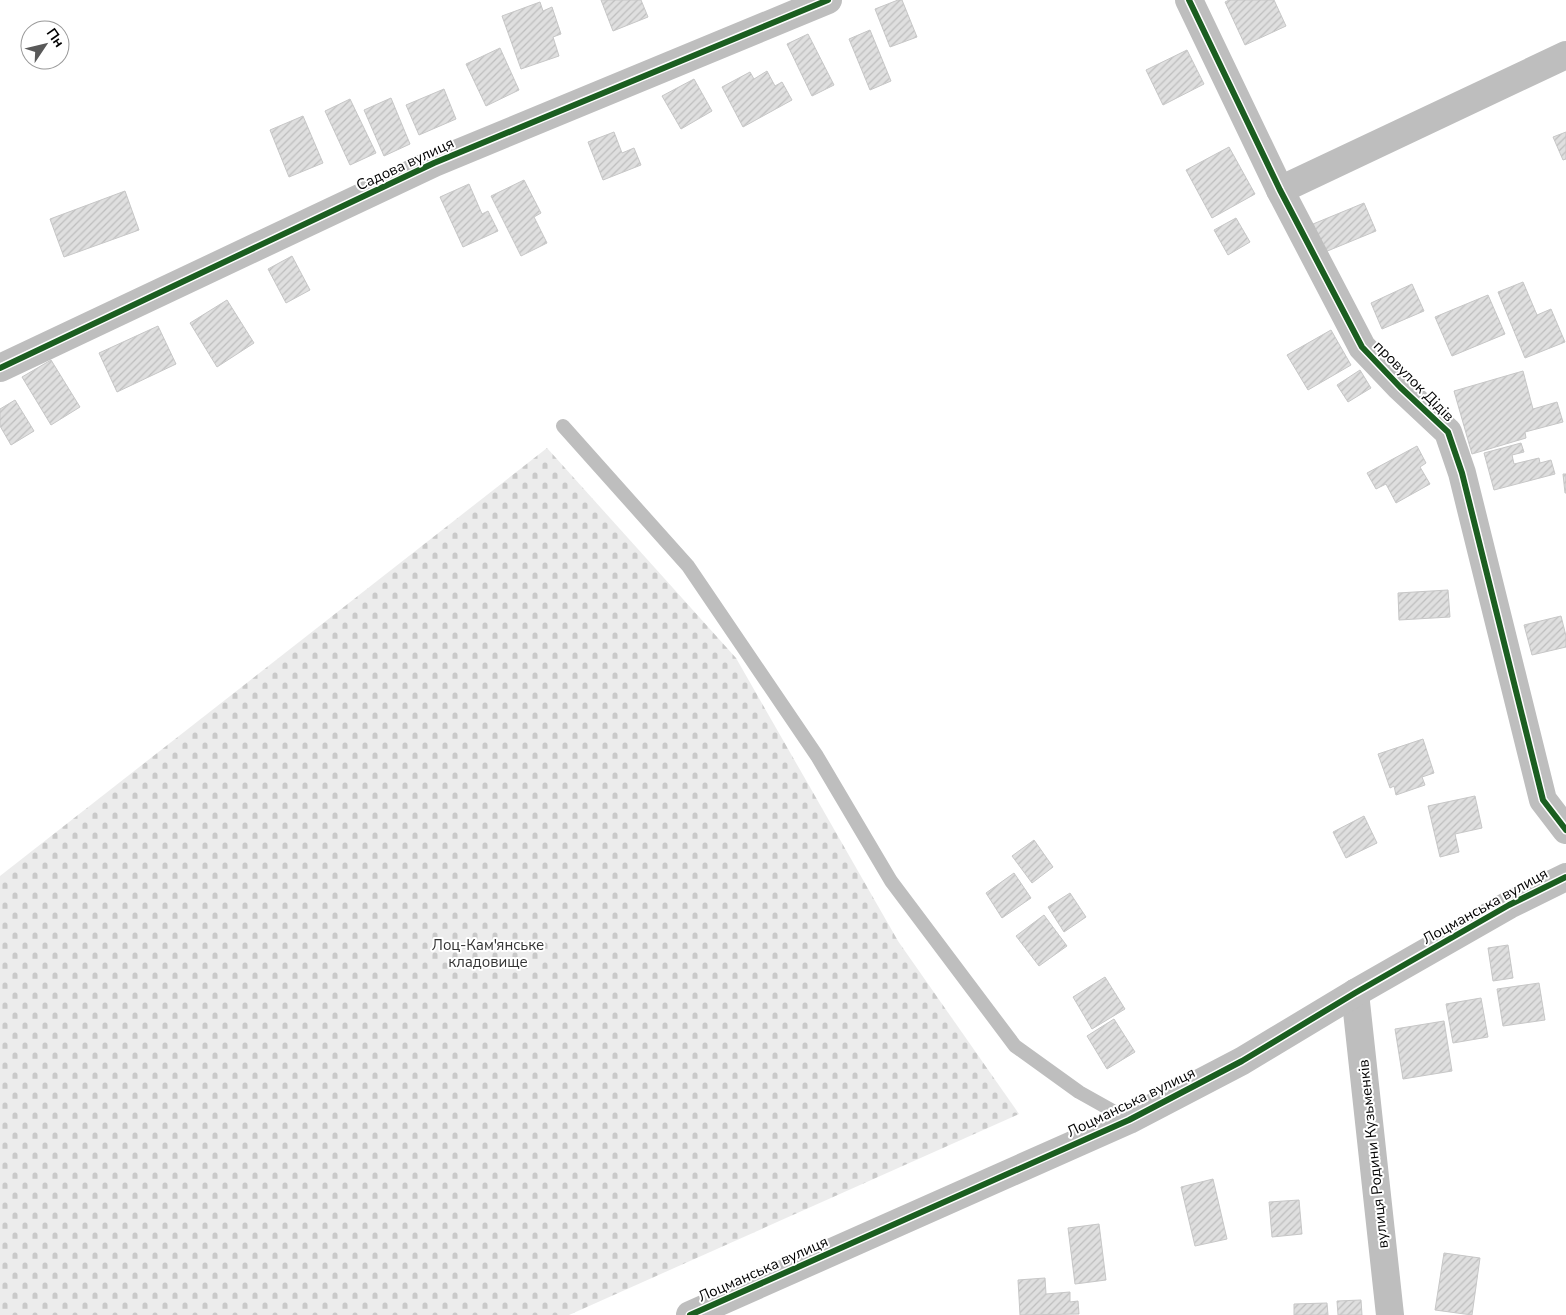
<svg xmlns="http://www.w3.org/2000/svg" width="1566" height="1315" font-family="'Nunito Sans',sans-serif">
  <defs>
    <pattern id="cemetery-stones" width="16" height="16" patternUnits="userSpaceOnUse" patternTransform="scale(1.25)"><rect width="16" height="16" fill="#ececec"/><path d="M2 7V4a2 2 0 0 1 4 0v3zM10 15v-3a2 2 0 0 1 4 0v3z" fill="#c9c9c9"/></pattern>
    <pattern id="building-hatch" width="6" height="6" patternUnits="userSpaceOnUse" patternTransform="scale(1.25)"><rect width="6" height="6" fill="#dfdfdf"/><path d="M-1 1l2-2M0 6l6-6M5 7l2-2" fill="none" stroke="#bebebe"/></pattern>
  </defs>
  <rect width="100%" height="100%" fill="#fff"/>
  <path fill="url(#cemetery-stones)" d="M547 448 736 658 898 941 1019 1114 569 1315H0V876Z"/>
  <g fill="url(#building-hatch)" stroke="#c7c7c7">
    <path d="M601 0H641L648 17 613 31Z"/>
    <path d="M898 0H902L917 37 890 47 875 9Z"/>
    <path d="M1229 0H1274L1286 26 1245 45 1225 2Z"/>
    <path d="M540 2 543 11 552 7 561 34 553 37 559 56 521 69 502 16Z"/>
    <path d="M870 30 891 81 870 90 849 39Z"/>
    <path d="M808 34 834 85 812 96 787 44Z"/>
    <path d="M500 48 519 90 486 106 466 64Z"/>
    <path d="M1187 50 1204 84 1163 105 1146 70Z"/>
    <path d="M767 71 775 86 782 82 792 100 743 127 722 87 750 72 754 79Z"/>
    <path d="M694 79 712 111 681 129 662 96Z"/>
    <path d="M444 89 456 119 419 135 406 105Z"/>
    <path d="M391 98 410 144 384 156 364 110Z"/>
    <path d="M350 99 376 153 350 165 325 111Z"/>
    <path d="M303 116 323 163 289 177 270 130Z"/>
    <path d="M614 132 622 153 634 148 641 165 603 180 588 142Z"/>
    <path d="M1566 132V159L1563 160 1553 137Z"/>
    <path d="M1229 147 1255 194 1212 218 1186 170Z"/>
    <path d="M524 180 541 213 534 217 547 243 521 256 491 196Z"/>
    <path d="M469 184 482 214 488 211 498 231 463 247 440 197Z"/>
    <path d="M125 191 139 230 64 257 50 219Z"/>
    <path d="M1364 203 1376 231 1325 252 1313 224Z"/>
    <path d="M1236 218 1250 242 1228 255 1214 230Z"/>
    <path d="M292 256 310 290 286 303 268 269Z"/>
    <path d="M1523 282 1537 315 1551 309 1565 342 1525 358 1498 292Z"/>
    <path d="M1412 284 1424 311 1382 329 1371 303Z"/>
    <path d="M1488 295 1505 334 1452 356 1435 317Z"/>
    <path d="M227 300 254 343 217 367 190 323Z"/>
    <path d="M158 326 176 364 117 392 99 353Z"/>
    <path d="M1331 330 1351 365 1308 390 1287 355Z"/>
    <path d="M51 360 80 407 51 425 22 377Z"/>
    <path d="M1360 370 1371 388 1348 402 1337 385Z"/>
    <path d="M1523 371 1533 409 1557 402 1563 422 1525 432 1526 438 1472 454 1454 391Z"/>
    <path d="M15 400 34 431 11 445 0 426V409Z"/>
    <path d="M1521 443 1524 452 1512 455 1514 464 1539 458 1540 463 1551 460 1555 474 1494 490 1484 453Z"/>
    <path d="M1417 446 1426 463 1420 467 1430 484 1396 503 1386 484 1376 489 1367 473Z"/>
    <path d="M1563 474H1566V493H1565Z"/>
    <path d="M1448 590 1450 617 1399 620 1398 593Z"/>
    <path d="M1561 616 1566 636V647L1532 655 1524 625Z"/>
    <path d="M1423 739 1434 773 1422 777 1425 785 1396 795 1394 786 1390 788 1378 754Z"/>
    <path d="M1475 796 1482 828 1455 834 1459 852 1440 857 1428 806Z"/>
    <path d="M1364 816 1377 843 1346 858 1333 832Z"/>
    <path d="M1034 840 1053 867 1032 883 1012 856Z"/>
    <path d="M1014 873 1031 898 1002 918 986 893Z"/>
    <path d="M1070 893 1086 917 1064 932 1048 907Z"/>
    <path d="M1044 915 1067 946 1039 966 1016 936Z"/>
    <path d="M1508 945 1513 978 1493 981 1488 948Z"/>
    <path d="M1105 977 1125 1009 1092 1029 1073 997Z"/>
    <path d="M1539 983 1545 1020 1503 1026 1497 989Z"/>
    <path d="M1481 998 1488 1037 1453 1043 1446 1004Z"/>
    <path d="M1114 1019 1135 1052 1107 1069 1087 1036Z"/>
    <path d="M1444 1021 1452 1071 1403 1079 1395 1029Z"/>
    <path d="M1213 1179 1227 1239 1195 1246 1181 1187Z"/>
    <path d="M1299 1200 1302 1234 1272 1237 1269 1202Z"/>
    <path d="M1099 1224 1106 1280 1075 1284 1068 1228Z"/>
    <path d="M1444 1253 1480 1258 1472 1315 1435 1310Z"/>
    <path d="M1045 1278 1046 1294 1070 1292V1302L1078 1301 1079 1314 1020 1315 1018 1280Z"/>
    <path d="M1361 1300 1362 1315H1338L1337 1301Z"/>
    <path d="M1327 1303 1328 1315H1294V1304Z"/>
  </g>
  <g fill="none" stroke-linecap="round" stroke-linejoin="round">
    <path stroke="#bebebe" stroke-width="14" d="M563 426 688 566 817 756 891 881 1015 1046 1079 1092 1129 1120"/>
    <g stroke="#bebebe" stroke-width="28">
      <path d="M1189 0 1280 190 1362 347 1400 387 1448 432 1462 473 1543 800 1566 830"/>
      <path d="M1280 190 1566 55"/>
      <path d="M0 368 434 163 828 0"/>
      <path d="M1355 993 1390 1315"/>
    </g>
    <path stroke="#bebebe" stroke-width="28" d="M690 1315 1129 1120 1242 1061 1355 993 1509 905 1566 877"/>
    <defs>
      <g id="cycleway">
        <path d="M1189 0 1280 190 1362 347 1400 387 1448 432 1462 473 1543 800 1566 830"/>
        <path d="M0 368 434 163 828 0"/>
        <path d="M690 1315 1129 1120 1242 1061 1355 993 1509 905 1566 877"/>
      </g>
    </defs>
    <use href="#cycleway" stroke="#fff" stroke-width="9"/>
    <use href="#cycleway" stroke="#1b5e20" stroke-width="6"/>
  </g>
  <g text-anchor="middle" stroke-width="4" stroke-linejoin="round" paint-order="stroke">
    <g font-size="15" fill="#000" stroke="#fff">
      <text transform="translate(405 164) rotate(-25)" y="5">Садова вулиця</text>
      <text transform="translate(1414 381) rotate(45)" y="5">провулок Дідів</text>
      <text transform="translate(1485 906) rotate(-29)" y="5">Лоцманська вулиця</text>
      <text transform="translate(1131 1102) rotate(-26)" y="5">Лоцманська вулиця</text>
      <text transform="translate(1373 1154) rotate(-96)" y="5">вулиця Родини Кузьменків</text>
      <text transform="translate(763 1269) rotate(-24)" y="5">Лоцманська вулиця</text>
    </g>
    <g font-size="15" fill="#333" stroke="#fff">
      <text x="488" y="950">Лоц-Кам'янcьке<tspan x="488" dy="17">кладовище</tspan></text>
    </g>
  </g>
  <g transform="translate(45 45) rotate(55)"><circle r="24" fill="#ffffff" stroke="#999999"/>
  <path d="M0-4L9 19L0 12L-9 19Z" fill="#595959"/>
  <text y="-8" font-size="14" font-weight="bold" text-anchor="middle" fill="#000000">Пн</text>
  </g>
</svg>
